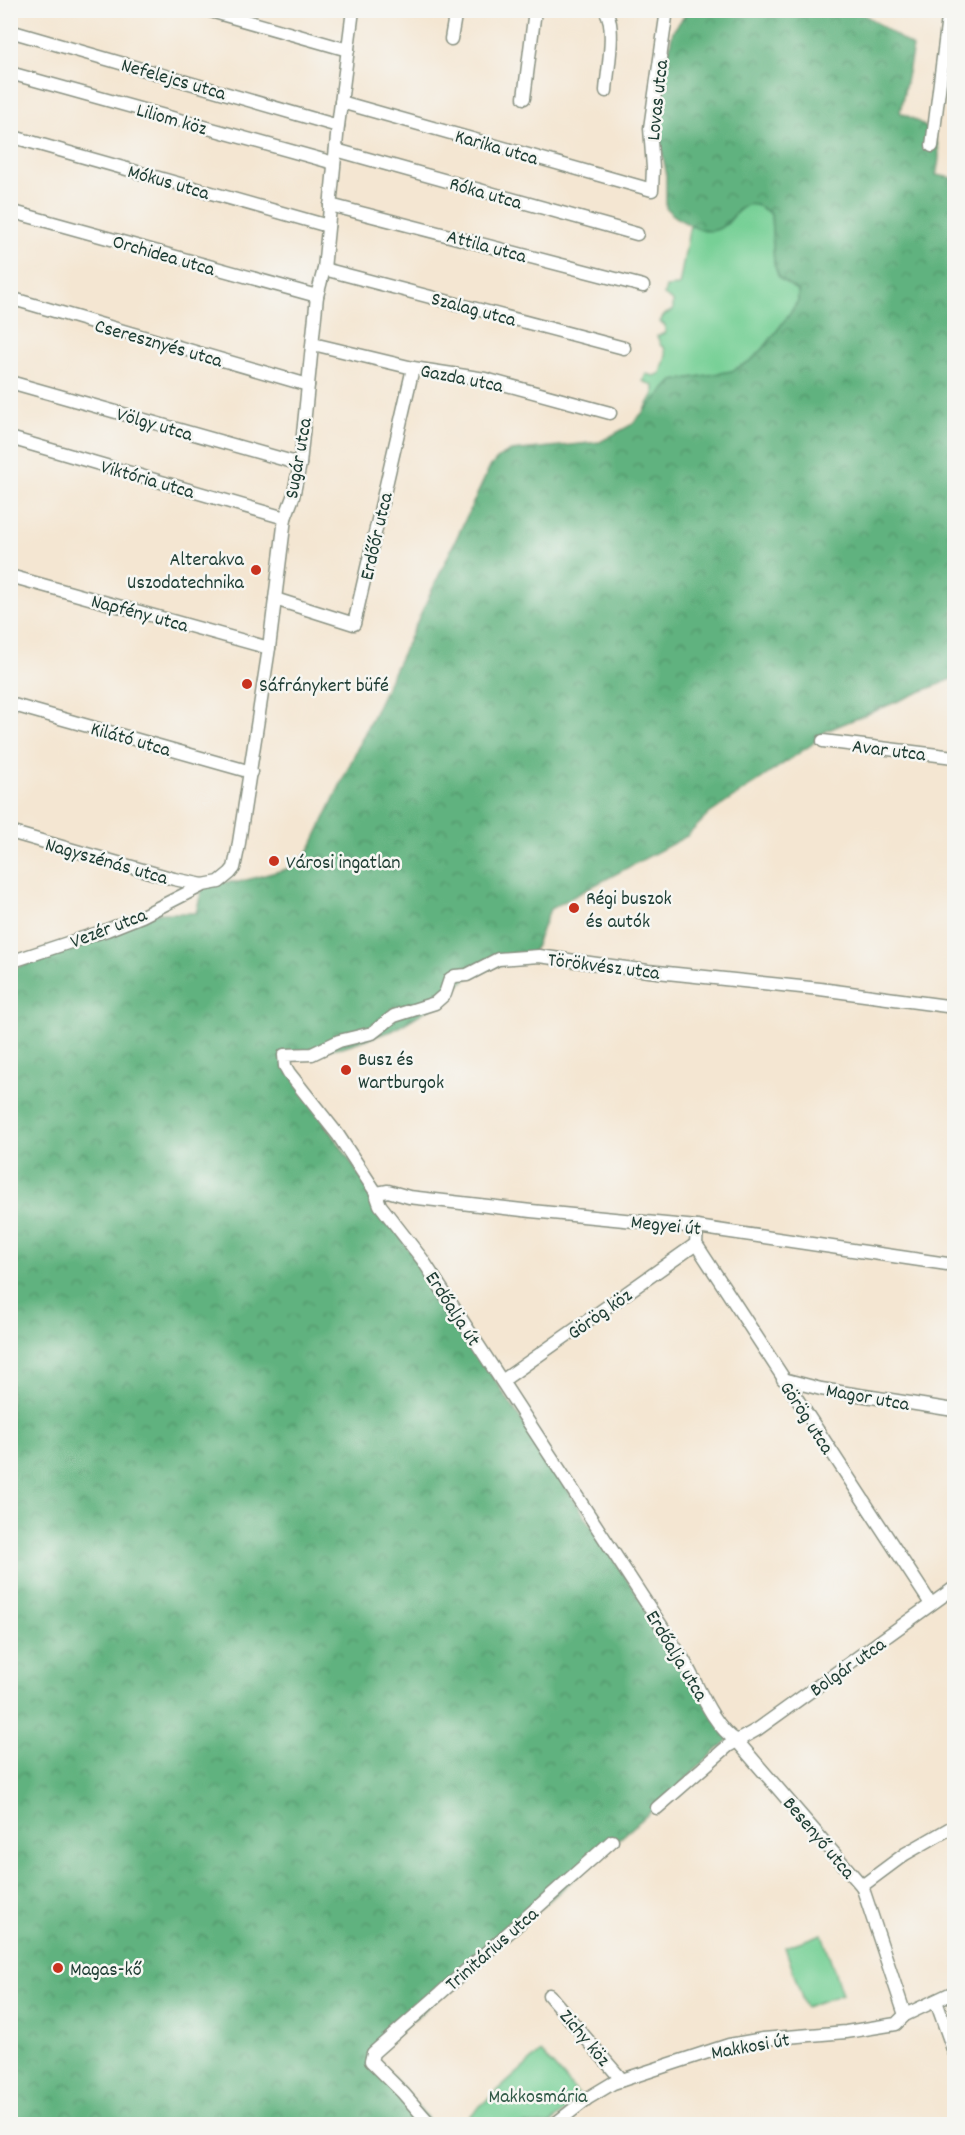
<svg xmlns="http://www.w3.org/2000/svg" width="965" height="2135" font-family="Dekko,sans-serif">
  <defs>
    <pattern id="forest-crowns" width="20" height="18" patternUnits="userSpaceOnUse" patternTransform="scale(1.5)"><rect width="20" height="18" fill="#61b27f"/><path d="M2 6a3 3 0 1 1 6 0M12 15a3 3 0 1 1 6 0" fill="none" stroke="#4f9269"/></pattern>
  </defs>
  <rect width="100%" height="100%" fill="#f6f6f2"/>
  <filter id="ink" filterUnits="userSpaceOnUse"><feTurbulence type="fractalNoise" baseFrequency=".0167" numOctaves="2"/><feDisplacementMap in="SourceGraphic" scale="12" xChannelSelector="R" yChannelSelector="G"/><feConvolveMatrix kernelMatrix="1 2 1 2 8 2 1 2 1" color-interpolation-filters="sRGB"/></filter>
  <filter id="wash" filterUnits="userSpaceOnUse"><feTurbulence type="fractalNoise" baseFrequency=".008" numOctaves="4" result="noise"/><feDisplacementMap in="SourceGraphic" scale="24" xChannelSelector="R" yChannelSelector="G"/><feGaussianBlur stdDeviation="1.35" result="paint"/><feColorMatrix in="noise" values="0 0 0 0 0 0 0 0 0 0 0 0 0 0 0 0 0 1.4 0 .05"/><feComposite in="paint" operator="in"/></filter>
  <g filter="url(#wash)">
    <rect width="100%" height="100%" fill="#f4e6d2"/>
    <g fill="#77d096" stroke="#4b8665" stroke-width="1.5">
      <path d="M749 203H754L771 214 774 263 779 278 798 291V301L789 315 763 349 750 361 732 371 673 381 643 413 654 394V386L643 381 646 374 655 376 661 373 666 356 664 347 661 346 657 336 665 333V325L660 322 664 315 673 310V301L664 295 666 287 679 286 690 225 705 231 727 224 737 212Z"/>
      <path d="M822 1934 842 1994 805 2007 785 1947Z"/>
      <path d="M541 2052 581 2097 550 2124H460Z"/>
    </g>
    <path fill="url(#forest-crowns)" stroke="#40785a" stroke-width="1.5" d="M689 10 859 11 913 47 900 112C931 128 946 137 936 175L952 178 954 177V678L826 731 811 745 709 814 687 836 550 909 531 958 480 969 427 1010 392 1031 342 1047 284 1056 304 1091 731 1737 656 1807 374 2054 432 2124H11L10 970 158 913H196L203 885 219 882H239L298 866 311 847 490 467 498 458 511 451 600 442 631 425 673 381 732 371 750 361 763 349 789 315 798 301V291L779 278 774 263 771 214C730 180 738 249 692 226 682 221 674 217 666 208V171L655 117 673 31Z"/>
  </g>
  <g filter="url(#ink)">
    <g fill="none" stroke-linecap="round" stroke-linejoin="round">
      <defs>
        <g id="minor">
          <path d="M207 10 348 50"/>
          <path d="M605 10C617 25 607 72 606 91"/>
          <path d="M10 31 338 126"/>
          <path d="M451 39 456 10"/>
          <path d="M10 73 334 163"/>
          <path d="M524 98 535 10"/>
          <path d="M341 102 652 190 653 168 650 128 667 10"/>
          <path d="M10 136 328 226"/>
          <path d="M932 146 949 10"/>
          <path d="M336 150 637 234"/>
          <path d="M330 205 643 286"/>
          <path d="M10 211 317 296"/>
          <path d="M324 269 624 348"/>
          <path d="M10 298 308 385"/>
          <path d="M313 344 413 368 485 379 610 413"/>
          <path d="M10 382 300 464"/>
          <path d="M10 438 285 518"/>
          <path d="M10 576 269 648"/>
          <path d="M275 599 354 624 413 368"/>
          <path d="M10 704 251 772"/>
          <path d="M823 741 954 757"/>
          <path d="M10 832 174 879 203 885"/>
          <path d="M10 962 107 930 142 916 203 885 219 882 230 873 234 868 238 849 269 648 285 518 293 497 300 464 317 296 324 269 338 126 353 10"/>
          <path d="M377 1193 388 1191 409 1197 531 1211 697 1227 954 1265"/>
          <path d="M697 1227 696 1244 931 1604"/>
          <path d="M783 1379 821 1389 954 1410"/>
          <path d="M502 1381 696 1244"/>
          <path d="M657 1808 728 1746 758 1729 954 1588"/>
          <path d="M862 1886 905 1854 954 1826"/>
          <path d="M549 1995 622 2080"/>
          <path d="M936 2001 954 2052"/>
          <path d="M905 2015 862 1886 737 1741C712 1726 697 1683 683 1659L422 1259 380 1205 375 1191 338 1135 289 1073 285 1066 284 1055 312 1054 339 1041 372 1033 394 1016 435 1003 445 994 450 979 455 976 467 975 498 959 512 958 539 956 648 971 820 989 954 1007"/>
          <path d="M430 2124 403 2093 371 2061 373 2053 612 1841"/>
          <path d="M555 2124 588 2098 613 2083 729 2045 763 2039 846 2032 896 2024 905 2015 954 1992"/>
        </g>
      </defs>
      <use href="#minor" stroke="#8a9283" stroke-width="15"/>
      <use href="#minor" stroke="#fff" stroke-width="12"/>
    </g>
  </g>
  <g fill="#c8321e" stroke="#f6f6f2" stroke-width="2">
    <circle cx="256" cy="570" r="6"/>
    <circle cx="247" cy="684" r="6"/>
    <circle cx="274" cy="861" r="6"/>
    <circle cx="574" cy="908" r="6"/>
    <circle cx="346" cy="1070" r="6"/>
    <circle cx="58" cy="1968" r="6"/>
  </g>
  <g text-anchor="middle" stroke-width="5" stroke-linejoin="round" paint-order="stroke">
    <g font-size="20" fill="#1f3d34" stroke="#f6f6f2">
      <text transform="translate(174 78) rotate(16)" y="7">Nefelejcs utca</text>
      <text transform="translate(656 100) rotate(-84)" y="7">Lovas utca</text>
      <text transform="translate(172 118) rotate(16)" y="7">Liliom köz</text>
      <text transform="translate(497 146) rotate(16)" y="7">Karika utca</text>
      <text transform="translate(169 181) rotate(16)" y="7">Mókus utca</text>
      <text transform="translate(486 192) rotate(16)" y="7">Róka utca</text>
      <text transform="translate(487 245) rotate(15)" y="7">Attila utca</text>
      <text transform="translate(164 254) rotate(16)" y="7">Orchidea utca</text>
      <text transform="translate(474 308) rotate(15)" y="7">Szalag utca</text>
      <text transform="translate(159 342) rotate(16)" y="7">Cseresznyés utca</text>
      <text transform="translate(462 377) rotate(11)" y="7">Gazda utca</text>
      <text transform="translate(155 423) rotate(16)" y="7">Völgy utca</text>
      <text transform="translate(297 458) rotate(-80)" y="7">Sugár utca</text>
      <text transform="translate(148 478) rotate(16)" y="7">Viktória utca</text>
      <text transform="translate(375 536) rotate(-77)" y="7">Erdőőr utca</text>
      <text transform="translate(140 612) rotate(15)" y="7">Napfény utca</text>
      <text transform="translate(131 738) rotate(16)" y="7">Kilátó utca</text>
      <text transform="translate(889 749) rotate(7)" y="7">Avar utca</text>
      <text transform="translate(107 860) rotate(16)" y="7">Nagyszénás utca</text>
      <text transform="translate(108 927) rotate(-21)" y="7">Vezér utca</text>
      <text transform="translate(604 965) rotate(7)" y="7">Törökvész utca</text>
      <text transform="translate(666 1224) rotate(6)" y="7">Megyei út</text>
      <text transform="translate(454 1308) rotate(57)" y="7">Erdőalja út</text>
      <text transform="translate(599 1313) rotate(-35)" y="7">Görög köz</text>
      <text transform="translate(868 1396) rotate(10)" y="7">Magor utca</text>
      <text transform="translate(808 1417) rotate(57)" y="7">Görög utca</text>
      <text transform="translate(678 1655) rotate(59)" y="7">Erdőalja utca</text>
      <text transform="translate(847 1666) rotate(-35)" y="7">Bolgár utca</text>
      <text transform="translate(820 1837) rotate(50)" y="7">Besenyő utca</text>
      <text transform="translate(491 1948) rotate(-41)" y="7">Trinitárius utca</text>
      <text transform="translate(586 2037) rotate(50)" y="7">Zichy köz</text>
      <text transform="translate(750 2045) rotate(-10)" y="7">Makkosi út</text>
    </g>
    <g font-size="20" fill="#1f3d34" stroke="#f6f6f2" text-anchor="start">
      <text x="244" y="565" text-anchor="end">Alterakva<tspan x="244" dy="23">Uszodatechnika</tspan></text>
      <text x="259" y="691">Sáfránykert büfé</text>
      <text x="286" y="868">Városi ingatlan</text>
      <text x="586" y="904">Régi buszok<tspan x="586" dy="23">és autók</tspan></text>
      <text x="358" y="1065">Busz és<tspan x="358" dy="23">Wartburgok</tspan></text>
      <text x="70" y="1975">Magas-kő</text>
    </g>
    <g font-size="20" fill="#315a48" stroke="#f6f6f2">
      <text x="538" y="2102">Makkosmária</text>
    </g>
  </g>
  <rect width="965" height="2135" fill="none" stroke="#f6f6f2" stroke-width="36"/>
</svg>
